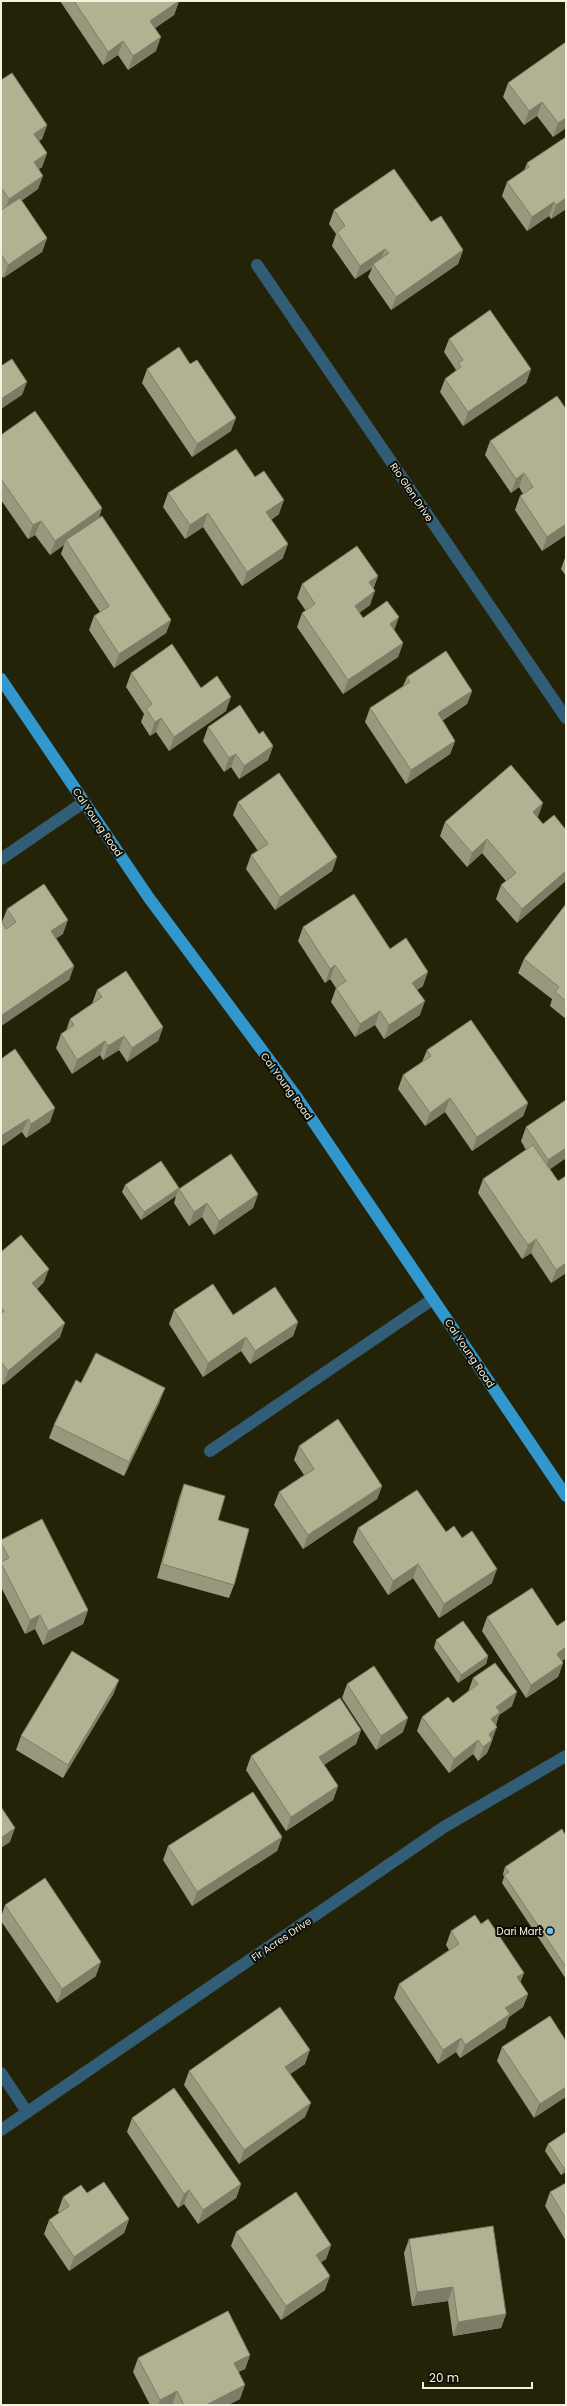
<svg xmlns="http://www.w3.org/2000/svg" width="567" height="2406" font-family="Poppins,sans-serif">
  <rect width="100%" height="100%" fill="#242307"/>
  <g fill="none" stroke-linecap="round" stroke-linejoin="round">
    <g stroke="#315d76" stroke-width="12">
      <path d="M257 265 566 718"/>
      <path d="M1 859 84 802"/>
      <path d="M210 1451 433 1299"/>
      <path d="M1 2073 27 2112"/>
      <path d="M1 2130 444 1827 566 1756"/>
    </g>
    <path stroke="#3197cc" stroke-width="12" d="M1 679 149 898 296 1096 566 1496"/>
  </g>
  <g fill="#99987d">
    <path d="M60 1H179L174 15 155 28 156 51 128 70 118 55 103 65Z"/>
    <path d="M566 42V128L553 137 537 116 524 125 503 97 508 83Z"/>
    <path d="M1 80 47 125 42 139 39 141 47 153 42 167 39 169 38 189 21 201 47 238 42 252 3 278 1 275Z"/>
    <path d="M566 137V209L551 219 549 216 527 231 502 196 507 182 524 171 527 163Z"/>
    <path d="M334 210 431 222 463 250 458 264 391 310 368 277 372 268 355 279 332 246 336 234 329 224Z"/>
    <path d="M449 339 531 369 526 383 463 426 440 392 445 379 455 371 456 370 444 352Z"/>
    <path d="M190 364 231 431 192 457 142 383 147 369Z"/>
    <path d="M566 409V535L542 551 515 510 520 496 523 494 519 487 511 493 485 455 490 441Z"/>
    <path d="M1 435 102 508 99 518 171 620 166 633 114 668 89 630 94 616 100 612 61 554 64 545 50 555 35 535 28 539 1 500Z"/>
    <path d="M168 493 279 514 271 520 283 558 242 586 203 527 185 539 163 507Z"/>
    <path d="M566 555V576L561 569Z"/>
    <path d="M378 576 373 589 370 605 359 613 363 618 394 630 403 643 398 657 343 694 297 627 302 613 306 611 297 598 302 584Z"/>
    <path d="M131 673 201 688 226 711 169 751 156 732 150 736 141 722 144 714 126 687Z"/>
    <path d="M407 677 472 691 467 704 442 721 455 741 450 754 406 784 365 722 370 708 403 686Z"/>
    <path d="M208 727 259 734 273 746 268 760 239 779 231 767 224 772 203 741Z"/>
    <path d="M238 802 337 857 332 871 275 910 246 869 251 855 258 851 233 815Z"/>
    <path d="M538 817 537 818 543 824 566 830 517 923 496 899 501 885 506 881 482 853 467 867 440 836 445 822Z"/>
    <path d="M566 904V1019L550 1006 552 999 518 973 524 959Z"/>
    <path d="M7 909 63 934 56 938 74 966 69 980 1 1026V922H2Z"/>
    <path d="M303 927 390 949 423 986 417 990 420 1015 384 1039 375 1025 355 1037 331 1002 336 988 330 979 325 983 298 941Z"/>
    <path d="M97 990 163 1027 158 1041 127 1062 119 1050 103 1060 100 1055 72 1074 56 1048 61 1034 66 1031 70 1019 92 1004Z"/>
    <path d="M427 1050 528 1103 523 1116 472 1151 445 1112 425 1126 398 1089 403 1075 422 1062Z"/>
    <path d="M1 1059 50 1122 26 1138 22 1132Z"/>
    <path d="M566 1100V1158L550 1169 558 1181 566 1176V1273L551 1283 531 1253 522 1259 478 1193 483 1179 526 1150 521 1141 526 1127Z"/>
    <path d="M125 1185 179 1188 258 1194 253 1208 214 1235 202 1217 189 1226 174 1203 176 1196 141 1220 122 1192Z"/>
    <path d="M1 1252 44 1282 37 1289 60 1337 3 1385 1 1382Z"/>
    <path d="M174 1310 298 1322 293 1336 250 1364 241 1351 203 1377 169 1324Z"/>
    <path d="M81 1383 160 1401 124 1476 49 1438 54 1425Z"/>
    <path d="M299 1446 382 1486 377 1499 303 1549 274 1505 279 1492 304 1475 294 1460Z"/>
    <path d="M184 1484 218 1520 234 1585 229 1598 157 1578 179 1498Z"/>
    <path d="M358 1528 446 1532 462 1538 492 1583 439 1618 413 1578 388 1595 353 1542Z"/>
    <path d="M1 1540 88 1610 83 1624 43 1645 35 1629 25 1634 1 1587Z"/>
    <path d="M487 1617 566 1658 562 1661 563 1663 558 1677 526 1698 482 1631Z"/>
    <path d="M436 1640 488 1656 486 1664 458 1683 434 1648Z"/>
    <path d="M473 1678 512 1706 499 1715 496 1725 492 1741 487 1753 478 1761 473 1754 449 1773 417 1731 422 1717 453 1703 468 1692Z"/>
    <path d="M347 1684 403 1732 376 1750 342 1698Z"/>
    <path d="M114 1693 63 1778 16 1750 21 1736Z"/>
    <path d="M361 1730 356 1744 324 1765 338 1786 333 1800 286 1831 246 1770 251 1756Z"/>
    <path d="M566 1836V1979L502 1883 504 1877 503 1874 505 1867Z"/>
    <path d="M282 1837 277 1851 192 1906 163 1860 168 1846Z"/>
    <path d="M5 1905 96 1976 57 2003 1 1921V1917Z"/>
    <path d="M481 1924 524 1973 520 1982 528 1994 523 2007 509 2017 505 2028 460 2058 456 2052 438 2064 394 1998 399 1984 449 1950 446 1945 451 1931Z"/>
    <path d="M566 2041 534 2118 497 2061 502 2047Z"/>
    <path d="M305 2064 290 2074 305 2117 239 2164 184 2085 189 2071Z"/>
    <path d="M132 2118 241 2184 236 2198 198 2224 184 2204 178 2208 127 2132Z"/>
    <path d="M566 2132V2172L561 2175 545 2151 548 2144Z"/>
    <path d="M566 2183V2241L545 2206 550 2192Z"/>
    <path d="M63 2197 129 2219 124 2233 69 2271 44 2234 49 2220 59 2213 58 2211Z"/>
    <path d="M236 2232 331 2245 326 2259 321 2262 325 2290 281 2320 231 2246Z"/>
    <path d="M409 2239 506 2314 501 2328 453 2336 448 2301 412 2306 404 2253Z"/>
    <path d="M250 2355 245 2369 238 2372 240 2399 228 2405H150L133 2372 138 2358Z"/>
  </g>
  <g fill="#7d7c66">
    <path d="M179 1 174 15 145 35 150 21Z"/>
    <path d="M161 37 156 51 128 70 133 56Z"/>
    <path d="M123 41 118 55 103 65 108 52Z"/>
    <path d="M542 102 537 116 524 125 529 111Z"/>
    <path d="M566 118V128L553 137 558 123Z"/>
    <path d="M47 125 42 139 29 148 34 134Z"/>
    <path d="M47 153 42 167 29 176 34 162Z"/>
    <path d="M43 176 38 189 4 213 9 199Z"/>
    <path d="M566 198V209L551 219 556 205Z"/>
    <path d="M554 202 549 216 527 231 532 217Z"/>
    <path d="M47 238 42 252 3 278 8 265Z"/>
    <path d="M385 249 380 262 373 264 372 268 355 279 360 266Z"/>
    <path d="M463 250 458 264 391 310 396 297Z"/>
    <path d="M531 369 526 383 463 426 468 412Z"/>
    <path d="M27 382 22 395 1 409V399Z"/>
    <path d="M236 418 231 431 192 457 197 444Z"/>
    <path d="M524 473 519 487 511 493 516 479Z"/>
    <path d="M284 500 279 514 261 526 266 512Z"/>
    <path d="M102 508 97 522 66 540 64 545 50 555 55 541Z"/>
    <path d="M208 513 203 527 185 539 190 525Z"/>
    <path d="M41 521 35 535 28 539 33 525Z"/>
    <path d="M566 524V535L542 551 547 537Z"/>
    <path d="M288 544 283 558 242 586 247 572Z"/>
    <path d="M378 576 373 590 369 582Z"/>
    <path d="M375 591 370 605 350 620 355 606Z"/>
    <path d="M399 617 394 631 390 624Z"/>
    <path d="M171 620 166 633 114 668 119 654Z"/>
    <path d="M403 643 398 657 343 694 348 680Z"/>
    <path d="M472 691 467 704 432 727 438 713Z"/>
    <path d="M231 697 226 711 169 751 174 737Z"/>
    <path d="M161 718 156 732 150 736 155 722Z"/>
    <path d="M455 741 450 754 406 784 411 770Z"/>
    <path d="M273 746 268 760 239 779 244 766Z"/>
    <path d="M236 754 231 767 224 772 229 758Z"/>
    <path d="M543 803 538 817 528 826 533 812Z"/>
    <path d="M487 839 482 853 467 867 472 853Z"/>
    <path d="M337 857 332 871 275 910 280 897Z"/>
    <path d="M566 871V881L517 923 522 909Z"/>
    <path d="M68 920 63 934 46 945 51 931Z"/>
    <path d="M335 965 330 979 325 983 330 969Z"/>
    <path d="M74 966 69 980 1 1026V1017L2 1015Z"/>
    <path d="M428 972 423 986 407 997 412 983Z"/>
    <path d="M425 1001 420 1015 384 1039 389 1025Z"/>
    <path d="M380 1011 375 1025 355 1037 360 1024Z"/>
    <path d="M163 1027 158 1041 127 1062 132 1048Z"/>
    <path d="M124 1036 119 1050 103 1060 108 1046Z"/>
    <path d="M105 1041 100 1055 72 1074 77 1060Z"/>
    <path d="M450 1098 445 1112 425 1126 430 1113Z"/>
    <path d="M528 1103 523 1116 472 1151 477 1137Z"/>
    <path d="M55 1108 50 1122 26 1138 31 1124Z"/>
    <path d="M28 1119 22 1132 1 1147V1136Z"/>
    <path d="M566 1148V1158L543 1174 548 1160Z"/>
    <path d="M179 1188 176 1196 141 1220 144 1212Z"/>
    <path d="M258 1194 253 1208 214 1235 219 1221Z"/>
    <path d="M207 1203 202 1217 189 1226 194 1212Z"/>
    <path d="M536 1239 531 1253 522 1259 528 1245Z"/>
    <path d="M566 1263V1273L551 1283 556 1270Z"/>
    <path d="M49 1269 44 1282 27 1297 32 1283Z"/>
    <path d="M298 1322 293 1336 250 1364 255 1351Z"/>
    <path d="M65 1323 60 1337 3 1385 8 1371Z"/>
    <path d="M246 1337 241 1351 203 1377 208 1363Z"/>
    <path d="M165 1388 160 1401 124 1476 129 1462Z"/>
    <path d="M382 1486 377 1499 303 1549 308 1535Z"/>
    <path d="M418 1564 413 1578 388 1595 393 1581Z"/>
    <path d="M497 1569 492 1583 439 1618 444 1604Z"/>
    <path d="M88 1610 83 1624 43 1645 48 1631Z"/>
    <path d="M40 1615 35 1629 25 1634 30 1620Z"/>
    <path d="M566 1647V1658L552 1667 557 1654Z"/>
    <path d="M488 1656 486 1664 458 1683 461 1675Z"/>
    <path d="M563 1663 558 1677 526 1698 531 1685Z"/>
    <path d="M119 1680 114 1693 63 1778 68 1765Z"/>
    <path d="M517 1692 512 1706 499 1715 495 1726 491 1719 496 1707Z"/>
    <path d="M408 1718 403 1732 376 1750 381 1736Z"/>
    <path d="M497 1727 487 1753 478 1761 489 1734Z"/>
    <path d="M361 1730 356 1744 314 1771 319 1757Z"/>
    <path d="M478 1740 473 1754 449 1773 454 1759Z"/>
    <path d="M338 1786 333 1800 286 1831 291 1817Z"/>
    <path d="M15 1828 10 1842 1 1848V1838Z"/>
    <path d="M282 1837 277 1851 192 1906 197 1892Z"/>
    <path d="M101 1962 96 1976 57 2003 62 1989Z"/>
    <path d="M524 1973 519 1986 517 1977Z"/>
    <path d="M528 1994 523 2007 509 2017 505 2028 460 2058 465 2045 505 2008Z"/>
    <path d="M461 2038 456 2052 438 2064 443 2050Z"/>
    <path d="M310 2050 305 2064 280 2081 285 2067Z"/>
    <path d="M566 2087V2097L534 2118 540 2104Z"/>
    <path d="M311 2103 305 2117 239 2164 244 2150Z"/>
    <path d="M566 2167V2172L561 2175 564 2168Z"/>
    <path d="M241 2184 236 2198 198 2224 203 2210Z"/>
    <path d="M189 2190 184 2204 178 2208 184 2194Z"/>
    <path d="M129 2219 124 2233 69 2271 74 2257Z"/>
    <path d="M331 2245 326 2259 311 2269 316 2255Z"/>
    <path d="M330 2276 325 2290 281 2320 286 2306Z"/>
    <path d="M453 2287 448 2301 412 2306 417 2292Z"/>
    <path d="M506 2314 501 2328 453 2336 458 2322Z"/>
    <path d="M250 2355 245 2369 229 2377 234 2363Z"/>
    <path d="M245 2385 240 2399 228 2405H206Z"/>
    <path d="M177 2391 172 2405H158L160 2400Z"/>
  </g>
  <g fill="#b2b191" stroke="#7d7c66">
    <path d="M74 1H179L150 21 161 37 133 56 123 41 108 52Z"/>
    <path d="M566 42V118L558 123 542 102 529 111 508 83Z"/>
    <path d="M12 73 47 125 34 134 47 153 34 162 43 176 9 199 1 188V80Z"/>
    <path d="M566 137V198L556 205 554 202 532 217 507 182 529 167 527 163Z"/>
    <path d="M394 169 431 222 441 216 463 250 396 297 373 264 389 253 385 249 360 266 337 232 345 226 334 210Z"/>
    <path d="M20 198 47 238 8 265 1 254V210Z"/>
    <path d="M490 310 531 369 468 412 445 379 461 367 458 363 463 360 449 339Z"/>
    <path d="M179 347 190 364 197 360 236 418 197 444 147 369Z"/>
    <path d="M12 359 27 382 1 399V366Z"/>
    <path d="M557 396 566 409V524L547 537 520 496 533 487 524 473 516 479 490 441Z"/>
    <path d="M35 411 102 508 55 541 41 521 33 525 1 479V435Z"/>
    <path d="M236 449 255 477 264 471 284 500 266 512 288 544 247 572 208 513 190 525 168 493Z"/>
    <path d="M102 516 171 620 119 654 94 616 109 606 66 540Z"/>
    <path d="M357 546 378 576 369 582 375 591 355 606 363 618 387 601 399 617 390 624 403 643 348 680 302 613 315 604 302 584Z"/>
    <path d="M172 644 201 688 217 676 231 697 174 737 161 718 155 722 146 709 152 704 131 673Z"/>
    <path d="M446 651 472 691 438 713 455 741 411 770 370 708 410 682 407 677Z"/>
    <path d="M240 705 259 734 263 731 273 746 244 766 236 754 229 758 208 727Z"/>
    <path d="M511 765 543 803 533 812 543 824 554 815 566 830V871L522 909 501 885 516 873 487 839 472 853 445 822Z"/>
    <path d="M279 773 337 857 280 897 251 855 268 844 238 802Z"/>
    <path d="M44 884 68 920 51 931 74 966 2 1015 1 1013V922H2L6 929 16 922 7 909Z"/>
    <path d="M354 894 390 949 406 938 428 972 412 983 425 1001 389 1025 380 1011 360 1024 336 988 346 981 335 965 330 969 303 927Z"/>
    <path d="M566 904V1001L555 992 559 987 524 959Z"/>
    <path d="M126 971 163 1027 132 1048 124 1036 108 1046 105 1041 77 1060 61 1034 74 1025 70 1019 102 997 97 990Z"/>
    <path d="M471 1020 528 1103 477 1137 450 1098 430 1113 403 1075 431 1056 427 1050Z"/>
    <path d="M15 1049 55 1108 31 1124 28 1119 1 1136V1059Z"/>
    <path d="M566 1100V1148L548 1160 526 1127Z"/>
    <path d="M533 1145 558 1181 566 1176V1263L556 1270 536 1239 528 1245 483 1179Z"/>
    <path d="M231 1154 258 1194 219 1221 207 1203 194 1212 179 1189Z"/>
    <path d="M161 1161 179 1188 144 1212 125 1185Z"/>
    <path d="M21 1235 49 1269 32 1283 65 1323 8 1371 1 1362V1314L4 1311 1 1307V1252Z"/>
    <path d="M213 1284 233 1315 275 1287 298 1322 255 1351 246 1337 208 1363 174 1310Z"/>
    <path d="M96 1353 165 1388 129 1462 54 1425 76 1380 81 1383Z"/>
    <path d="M338 1419 382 1486 308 1535 279 1492 314 1469 299 1446Z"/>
    <path d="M184 1484 225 1496 218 1520 249 1529 234 1585 162 1564Z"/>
    <path d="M417 1490 446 1532 454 1526 462 1538 472 1531 497 1569 444 1604 418 1564 393 1581 358 1528Z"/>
    <path d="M42 1519 88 1610 48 1631 40 1615 30 1620 1 1563V1562L9 1558 1 1543V1540Z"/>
    <path d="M532 1588 557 1626 566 1620V1647L557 1654 563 1663 531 1685 487 1617Z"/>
    <path d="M463 1621 488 1656 461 1675 436 1640Z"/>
    <path d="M72 1651 119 1680 68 1765 21 1736Z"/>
    <path d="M495 1663 517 1692 496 1707 500 1712 491 1719 497 1727 489 1734 492 1740 483 1747 478 1740 454 1759 422 1717 448 1697 453 1703 478 1684 473 1678Z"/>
    <path d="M374 1666 408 1718 381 1736 347 1684Z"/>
    <path d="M340 1698 361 1730 319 1757 338 1786 291 1817 251 1756Z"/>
    <path d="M253 1792 282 1837 197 1892 168 1846Z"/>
    <path d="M1 1807 15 1828 1 1838Z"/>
    <path d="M562 1829 566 1836V1967L504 1875 509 1872 505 1867Z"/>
    <path d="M45 1878 101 1962 62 1989 5 1905Z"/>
    <path d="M475 1915 481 1924 488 1919 524 1973 517 1977 528 1994 505 2008 510 2014 465 2045 461 2038 443 2050 399 1984 459 1944 451 1931Z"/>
    <path d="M280 2007 310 2050 285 2067 311 2103 244 2150 189 2071Z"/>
    <path d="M550 2016 566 2041V2087L540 2104 502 2047Z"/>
    <path d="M174 2088 241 2184 203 2210 189 2190 184 2194 132 2118Z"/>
    <path d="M566 2132V2167L564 2168 548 2144Z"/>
    <path d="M104 2182 129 2219 74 2257 49 2220 69 2206 63 2197 81 2185 87 2193Z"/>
    <path d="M566 2183V2219L550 2192Z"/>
    <path d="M296 2192 331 2245 316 2255 330 2276 286 2306 236 2232Z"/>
    <path d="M493 2226 506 2314 458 2322 453 2287 417 2292 409 2239Z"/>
    <path d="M228 2311 250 2355 234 2363 245 2385 206 2405H184L177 2391 160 2400 138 2358Z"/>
  </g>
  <circle fill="#6ec2f3" stroke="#0c0c03" stroke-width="1.5" cx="550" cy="1931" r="4"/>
  <g text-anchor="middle" stroke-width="4" stroke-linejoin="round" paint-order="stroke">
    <g font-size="10" fill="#f3f3e2" stroke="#0c0c03">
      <text transform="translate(412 492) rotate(56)" y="4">Rio Glen Drive</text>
      <text transform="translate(98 822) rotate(56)" y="4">Cal Young Road</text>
      <text transform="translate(287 1086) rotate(54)" y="4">Cal Young Road</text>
      <text transform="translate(470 1353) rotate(56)" y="4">Cal Young Road</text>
      <text transform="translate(281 1939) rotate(-34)" y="4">Fir Acres Drive</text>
    </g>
    <g font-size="10" fill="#f3f3e2" stroke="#0c0c03" text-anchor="end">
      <text x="542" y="1935">Dari Mart</text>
    </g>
  </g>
  <rect width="567" height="2406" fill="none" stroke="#f3f3e2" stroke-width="4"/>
  <path d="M423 2382v6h109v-6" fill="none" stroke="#f3f3e2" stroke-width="2"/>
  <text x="429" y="2382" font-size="12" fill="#f3f3e2" stroke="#0c0c03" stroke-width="3" paint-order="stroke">20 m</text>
</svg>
